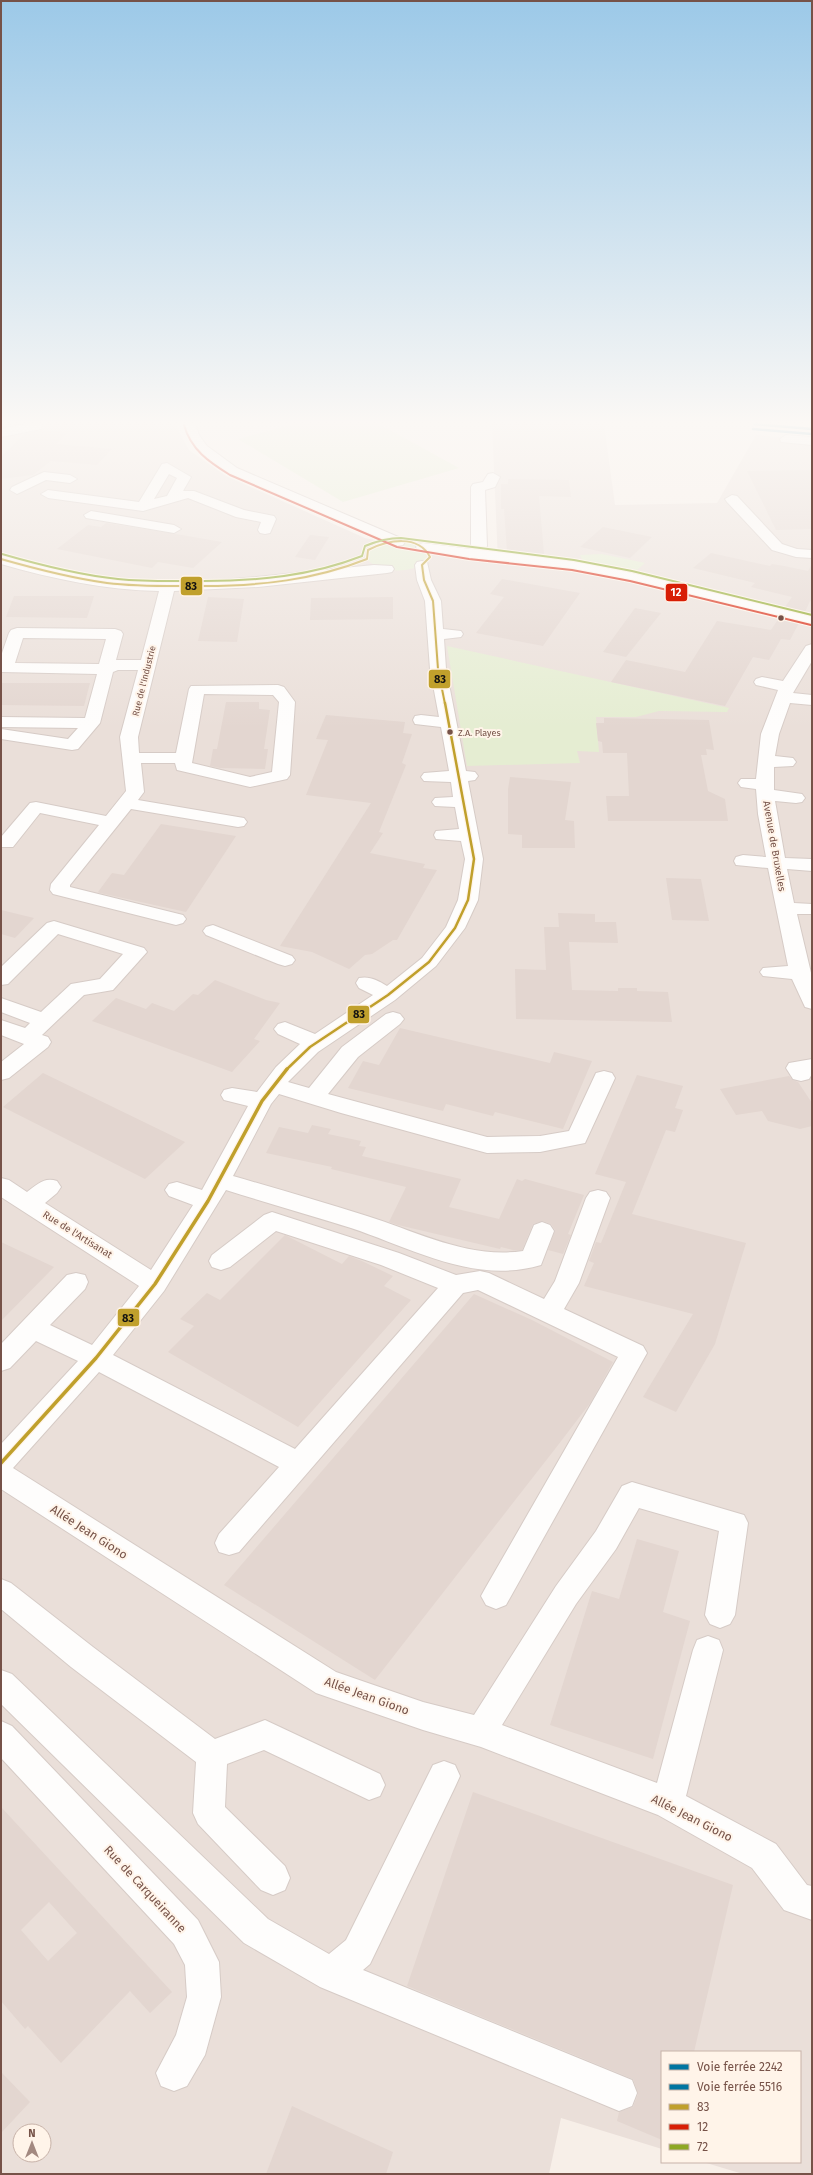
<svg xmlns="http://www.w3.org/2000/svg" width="813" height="2175" font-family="'Fira Sans',sans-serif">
  <rect width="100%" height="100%" fill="#f7efe8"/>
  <path fill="#eadfd9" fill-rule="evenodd" d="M1 424H175L189 450 226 476 365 538 456 558 498 561 492 424H604L615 505 717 503 756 435 812 440V2174H743L703 2162H800V2052H662V2149L561 2118 549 2174H1ZM20 2131H44V2155H20Z"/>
  <g fill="#e5edd2">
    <path d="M293 424H379L459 468 343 502 238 439Z"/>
    <path d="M398 542 416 544 423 547 429 553 428 560C415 574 379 574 367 559L368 550C378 544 387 542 398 542Z"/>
    <path d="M602 554 645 563 637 570 582 560 580 555Z"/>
    <path d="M447 646 729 708 727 712 659 711 636 717H596L599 752 577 751 580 763 467 766Z"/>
  </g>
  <g fill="#e3d6d0" fill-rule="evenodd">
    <path d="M41 430 67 433 56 444 112 449 97 465 51 461 33 475 1 479V457L24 434Z"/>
    <path d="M812 470V529L776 530 747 471Z"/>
    <path d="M508 479 569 480 571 497 539 496 544 554 507 551 504 509H501V484H508Z"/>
    <path d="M106 523 176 534 222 542 193 568 158 562 152 568 57 549 88 525 101 527Z"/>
    <path d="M603 527 652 537 630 558 580 547Z"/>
    <path d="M310 535 329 537 315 560 295 557Z"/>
    <path d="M711 553 770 566 772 564 784 566 808 571 812 564V602L810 601 805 612 785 607 792 597 751 587 755 583 693 568Z"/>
    <path d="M502 579 580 593 543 646 476 633 504 597 490 594Z"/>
    <path d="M14 596H94L87 618 6 617Z"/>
    <path d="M208 597 244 599 237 642 198 641Z"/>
    <path d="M393 597V619L310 620 311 598Z"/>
    <path d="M635 608 661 613 626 657 603 652Z"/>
    <path d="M779 618 799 623 790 640 781 639 769 660 753 657 725 706 611 682 626 660 685 672 717 621 771 630Z"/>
    <path d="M1 683H90L84 706 1 705Z"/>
    <path d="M226 702H259V709L270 710 264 749H268L265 769 220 768 210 766 213 749H217Z"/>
    <path d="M326 715 405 722 403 733 412 734 402 763 406 765 379 832 383 833 370 853 425 864 423 868 437 870 397 940H393L372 954 365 955 349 969 312 952 280 946 371 803 306 795 328 740 316 739Z"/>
    <path d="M604 718 709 720 714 750 706 749 707 755H701L708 791 725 799 728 821H608L606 796H629L627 753H603L602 742 598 741 596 723H604Z"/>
    <path d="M510 777 571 782 565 820 574 821 575 848H522V835L508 834V789Z"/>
    <path d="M161 824 236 836 186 912 100 893 98 892 112 873 124 875Z"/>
    <path d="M666 878 701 879 709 921 672 920Z"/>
    <path d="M1 910 34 918 15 938 1 934Z"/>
    <path d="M558 913 595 914V922H616L618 943 569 942 572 990 618 991V988H637V991L668 992 672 1022 516 1019 515 969 546 970 544 927H559Z"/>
    <path d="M215 980 266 1000 280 1003 254 1039 260 1041 232 1072 92 1021 116 998 146 1009 152 1003 174 1011 193 994 198 995Z"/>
    <path d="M400 1028 550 1063 554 1052 592 1061 563 1129 495 1112 493 1116 446 1104 443 1111 348 1088 363 1061 379 1065Z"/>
    <path d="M43 1073 185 1142 145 1179 3 1107Z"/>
    <path d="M637 1075 683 1086 675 1108 683 1110 675 1132 666 1130 632 1214 746 1243 715 1344 676 1412 643 1397 693 1314 584 1286 594 1263 589 1261 596 1242 601 1243 626 1182 595 1174Z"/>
    <path d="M789 1076 793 1080 798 1082 812 1103V1126L800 1129 768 1121 762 1111 736 1115 720 1089Z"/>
    <path d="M312 1125 331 1129 328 1134 361 1141 359 1146 366 1147 362 1156 461 1179 449 1207 499 1219 517 1179 522 1181 525 1179 584 1195 568 1234 571 1235 563 1254 548 1250 555 1230 551 1224 543 1221 533 1224 522 1250H513L501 1247 500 1249 398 1225 389 1222 406 1187 331 1169 332 1167 266 1153 279 1127 308 1133Z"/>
    <path d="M285 1235 342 1264 349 1256 362 1261 393 1276 384 1286 411 1300 298 1427 168 1352 194 1326 180 1319 207 1293 220 1300Z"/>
    <path d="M1 1242 54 1267 1 1321Z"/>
    <path d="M474 1294 532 1320 613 1362 591 1402 555 1449 375 1680 224 1585Z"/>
    <path d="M637 1539 679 1551 663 1612 690 1621 653 1759 550 1725 592 1591 619 1599Z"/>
    <path d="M473 1792 733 1885 694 2052H662V2140L617 2121 619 2112 633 2107 638 2094 633 2079 407 1986Z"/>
    <path d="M1 1807 172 1992 150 2013 130 1991 61 2063 28 2026 25 2029 1 2001ZM49 1902 77 1933 48 1961 21 1930Z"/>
    <path d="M1 2072 30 2102 1 2133Z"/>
    <path d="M292 2106 393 2152 386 2174H266Z"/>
  </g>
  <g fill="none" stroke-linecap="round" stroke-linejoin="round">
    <defs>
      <g id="minor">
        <path d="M26 424H41L42 426 41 429 1 437V429Z"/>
        <path d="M183 424H195L199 435 207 446 237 468 403 539 405 542 403 545H393L228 474C208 462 189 448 183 424Z"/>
        <path d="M786 435 812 437V445L781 442 780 439Z"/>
        <path d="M167 463 191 477 183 491H194L244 510 274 516 276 519 270 533 265 534 260 533 258 530 261 522 236 517 188 498 143 511 48 498 41 494 48 490 139 502 162 464ZM169 474 177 478 167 496 154 499Z"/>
        <path d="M44 472 70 475 77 479 70 483 46 480 17 494 10 490 12 487Z"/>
        <path d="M493 473 500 477 495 487 485 490 487 546 485 550 555 558 603 566 812 615V625C733 605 654 583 573 569 522 561 468 563 418 550L416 547 418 544 423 543 471 549V487L473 484 483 482 488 474Z"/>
        <path d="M732 495 737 496 782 544 797 549 812 550V558L796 557 772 550 727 502 725 499Z"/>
        <path d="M91 511 174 525 181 529 174 533 86 518 84 515Z"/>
        <path d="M1 555C35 563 67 574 102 578 197 589 280 573 374 565L392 566 394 569 392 572 387 573 258 587 174 591 138 737 139 753H176L189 689 191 686 278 685 284 687 295 702 290 775 287 779 250 787 177 770 175 763H141L144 792 138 800 238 817 244 818 247 822 244 826 238 827 131 809 70 885V887L183 915 186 919 183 923 176 925 53 894 50 890 51 884 99 825 40 813 13 847H1V837L30 803 36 802 106 816 126 791 120 737 138 670H118L113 672 100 723 78 749 72 750 1 739V729L68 739 78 728 1 727V717L85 718 97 674 1 672V656L9 633 11 630 17 628 115 629 121 631 123 634 116 660H141L159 591C105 590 53 579 1 564ZM23 638 106 639 99 664 15 663ZM204 694 273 695 279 702 272 772 250 777 192 763Z"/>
        <path d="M422 561 427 562 431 580 441 601 443 629 461 631 463 634 461 637 444 639 446 669 466 771 475 772 478 776 475 780 468 781 483 859 478 900 465 928 436 966 395 1000 318 1052 288 1082 309 1088 342 1047 386 1014 393 1012 400 1014 404 1019 400 1024 358 1057 328 1094 487 1137 540 1136 569 1131 596 1073 604 1071 612 1073 615 1078 585 1143 540 1152 487 1153 341 1113 279 1094 271 1104 233 1176C278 1189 323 1202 367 1216 418 1232 468 1259 523 1251L534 1225 542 1222 550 1225 554 1231 541 1265C475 1285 411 1248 351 1228 309 1215 267 1203 226 1190L164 1291 113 1355 295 1449 438 1288 381 1265 276 1231 230 1267 221 1270 212 1267 209 1261 212 1255 264 1215 272 1212 399 1253 456 1275 480 1271 489 1273 544 1299 555 1281 586 1198 590 1192 598 1190 606 1192 610 1198 579 1283 564 1309 643 1346 647 1353 506 1605 496 1609 486 1605 481 1596 486 1587 618 1357 478 1290 463 1293 239 1552 229 1555 219 1552 215 1543 219 1534 279 1467 99 1372 13 1468 336 1672 423 1702 474 1715 556 1586 596 1531 622 1486 632 1482 744 1515 748 1523 735 1615 730 1624 720 1628 710 1624 705 1615 719 1531 639 1508 616 1549 576 1604 502 1725 657 1783 693 1650 697 1640 708 1636 719 1640 723 1650 686 1796 776 1844 807 1885 812 1886V1920L784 1910 752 1868 658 1815 481 1747 423 1730 316 1693 1 1489V1444L78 1361 36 1341 10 1368 1 1371V1344L67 1275 76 1273 85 1275 88 1282 85 1289 50 1325 92 1345 139 1286 1 1197V1178L9 1180 27 1192C38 1184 44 1177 57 1181L61 1187 57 1193 45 1203 151 1270 193 1205 169 1196 165 1190 169 1184 177 1182 202 1190 248 1106 224 1100 221 1095 224 1090 232 1088 257 1092 276 1067 300 1044 278 1034 274 1029 278 1024 285 1022 315 1034 373 995 359 988 356 983 359 978C370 976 377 980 387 986L422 958 446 927 458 900 465 859 461 841 436 839 434 835 436 831 459 829 455 807 435 806 432 802 435 798 453 797 451 782 424 781 421 777 424 773 449 771 441 727 415 724 413 720 415 716 421 715 439 717 430 669 425 601 417 580 415 565 417 562Z"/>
        <path d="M812 644V661L793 693 812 695V705L790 703 779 734 775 756 793 758 796 762 793 766 774 767V790L802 794 805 798 802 802 796 803 775 801 785 858 812 859V871L787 869 794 903 812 904V914H797L812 977V1009L805 1007 792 979 763 976 760 972 763 968 788 966 768 868 736 865 734 861 736 857 743 855 766 857 758 814 756 789 741 787 738 783 741 779H756L761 734 778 690 756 685 754 682 756 679 762 677 783 681 806 646Z"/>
        <path d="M54 921 144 948 147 952 113 990 84 995 42 1035 48 1037 51 1042 48 1047 9 1078 1 1080V1062L24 1044 1 1035V1020L25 1028 30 1023 1 1012V998L41 1012 71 984 100 979 123 954 58 934 8 984 1 985V967L47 923Z"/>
        <path d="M213 925 292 956 295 960 292 964 285 966 278 964 206 935 203 931 206 927Z"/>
        <path d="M812 1059V1074L809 1079 801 1081 793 1079 786 1068 789 1063Z"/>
        <path d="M1 1579 11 1583 93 1647 215 1739 265 1720 380 1774 385 1785 380 1796 369 1800 264 1750 227 1764 225 1807 285 1866 290 1878 285 1890 273 1895 261 1890 198 1824 193 1813 196 1762 71 1667 1 1609Z"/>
        <path d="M1 1670 12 1674 268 1919 329 1954 346 1940 433 1765 444 1761 455 1765 460 1776 455 1787 370 1964 363 1970 632 2080 637 2093 632 2106 619 2111 320 1987 244 1943 1 1704Z"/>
        <path d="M1 1721 12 1726 198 1920 219 1962 221 1997 205 2055 187 2086 174 2091 161 2086 156 2073 176 2035 187 1997 185 1965 174 1944 1 1758Z"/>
      </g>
    </defs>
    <use href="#minor" stroke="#d6cbc6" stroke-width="2"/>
    <use href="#minor" fill="#fefdfc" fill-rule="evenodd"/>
    <defs>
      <path id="bus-1-far2" d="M1 559C36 569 71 578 107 583 139 587 172 586 204 586 260 586 314 580 367 559L368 550C388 540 418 534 430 557L422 565 424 580 433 601 438 669 445 704"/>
      <path id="bus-1-far1" d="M286 1070 310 1047 388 995 429 962 455 928 468 900 474 859 445 703"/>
      <path id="bus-1" d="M1 1463 96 1358 155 1284 208 1201 262 1101 287 1069"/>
      <path id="bus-2" d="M184 425C191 450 209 462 230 475L397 547 469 559 572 570 630 581 811 625"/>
      <path id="bus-3" d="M2 554C40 565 79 575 118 579 146 582 175 581 203 581 258 581 311 576 362 556L365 546C377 541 388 538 401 538L574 560 632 571 812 615"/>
    </defs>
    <use href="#bus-1-far2" stroke="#fff4e9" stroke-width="4"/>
    <use href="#bus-1-far1" stroke="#fff4e9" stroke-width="5"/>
    <use href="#bus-1" stroke="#fff4e9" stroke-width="6"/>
    <use href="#bus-2" stroke="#fff4e9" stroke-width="4"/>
    <use href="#bus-3" stroke="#fff4e9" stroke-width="4"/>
    <use href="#bus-1-far2" stroke="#c0a02c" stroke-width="2"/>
    <use href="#bus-1-far1" stroke="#c0a02c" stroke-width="2.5"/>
    <use href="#bus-1" stroke="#c0a02c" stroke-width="3.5"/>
    <use href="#bus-2" stroke="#d81e05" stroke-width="2"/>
    <use href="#bus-3" stroke="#8ea824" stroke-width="2"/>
    <defs>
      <path id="rail-1" d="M754 424 812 429"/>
      <path id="rail-2" d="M753 429 812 434"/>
    </defs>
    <use href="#rail-1" stroke="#fff4e9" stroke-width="4.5"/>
    <use href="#rail-2" stroke="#fff4e9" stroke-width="4.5"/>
    <use href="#rail-1" stroke="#0075a1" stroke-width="2.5"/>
    <use href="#rail-2" stroke="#0075a1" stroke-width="2.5"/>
  </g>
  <linearGradient id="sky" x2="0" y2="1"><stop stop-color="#9cc9e8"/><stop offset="0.58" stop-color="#fbf8f5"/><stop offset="1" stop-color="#fbf8f5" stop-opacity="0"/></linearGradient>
  <rect width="813" height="729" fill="url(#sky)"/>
  <g fill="#765248" stroke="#fff4e9" stroke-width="1.5">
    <circle cx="781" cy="618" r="3.5"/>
    <circle cx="450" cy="732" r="3.5"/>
  </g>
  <g text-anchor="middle" stroke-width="4" stroke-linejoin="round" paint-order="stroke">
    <g font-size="9" fill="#765248" stroke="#fff4e9">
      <text transform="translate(144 681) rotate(-76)" y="3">Rue de l'Industrie</text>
    </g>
    <g font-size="9" fill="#765248" stroke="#fff4e9" text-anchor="start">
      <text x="458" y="736">Z.A. Playes</text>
    </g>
    <g font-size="10" fill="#765248" stroke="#fff4e9">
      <text transform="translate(775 846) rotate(80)" y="4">Avenue de Bruxelles</text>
      <text transform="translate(78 1234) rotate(32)" y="4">Rue de l'Artisanat</text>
    </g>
    <g font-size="12" fill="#765248" stroke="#fff4e9">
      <text transform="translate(89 1532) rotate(33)" y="4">Allée Jean Giono</text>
      <text transform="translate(367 1696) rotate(20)" y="4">Allée Jean Giono</text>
      <text transform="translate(692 1818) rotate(27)" y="4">Allée Jean Giono</text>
      <text transform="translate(145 1889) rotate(47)" y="4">Rue de Carqueiranne</text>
    </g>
  </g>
  <g stroke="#fff4e9" stroke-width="1.5">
    <rect x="180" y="576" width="23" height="20" rx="4" fill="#c0a02c"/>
    <rect x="665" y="583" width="23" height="19" rx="4" fill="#d81e05"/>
    <rect x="428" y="669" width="23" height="20" rx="4" fill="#c0a02c"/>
    <rect x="347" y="1005" width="23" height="19" rx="4" fill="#c0a02c"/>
    <rect x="117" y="1308" width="23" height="19" rx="4" fill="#c0a02c"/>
  </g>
  <g font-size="11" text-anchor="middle" font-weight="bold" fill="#fff">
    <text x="676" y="596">12</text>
  </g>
  <g font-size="11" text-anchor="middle" font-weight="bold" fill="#111">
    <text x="191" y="590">83</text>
    <text x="440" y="683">83</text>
    <text x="359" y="1018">83</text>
    <text x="128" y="1322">83</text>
  </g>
  <rect width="813" height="2175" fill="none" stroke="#765248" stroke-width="4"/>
  <rect x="661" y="2051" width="140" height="112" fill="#fff4e9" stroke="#c8b3a9"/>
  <rect x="669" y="2064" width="20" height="6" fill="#0075a1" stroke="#c8b3a9"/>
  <text x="697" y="2071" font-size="12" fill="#765248">Voie ferrée 2242</text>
  <rect x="669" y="2084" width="20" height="6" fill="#0075a1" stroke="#c8b3a9"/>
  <text x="697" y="2091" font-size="12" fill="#765248">Voie ferrée 5516</text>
  <rect x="669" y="2104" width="20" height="6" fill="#c0a02c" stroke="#c8b3a9"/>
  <text x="697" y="2111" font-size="12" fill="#765248">83</text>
  <rect x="669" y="2124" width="20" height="6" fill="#d81e05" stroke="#c8b3a9"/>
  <text x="697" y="2131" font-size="12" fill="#765248">12</text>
  <rect x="669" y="2144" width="20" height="6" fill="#8ea824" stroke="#c8b3a9"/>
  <text x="697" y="2151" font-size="12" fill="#765248">72</text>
  <g transform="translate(32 2143)"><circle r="19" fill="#fff4e9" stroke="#c8b3a9"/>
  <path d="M0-3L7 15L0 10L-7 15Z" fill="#a38980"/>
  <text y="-6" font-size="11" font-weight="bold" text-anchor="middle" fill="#765248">N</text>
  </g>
</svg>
